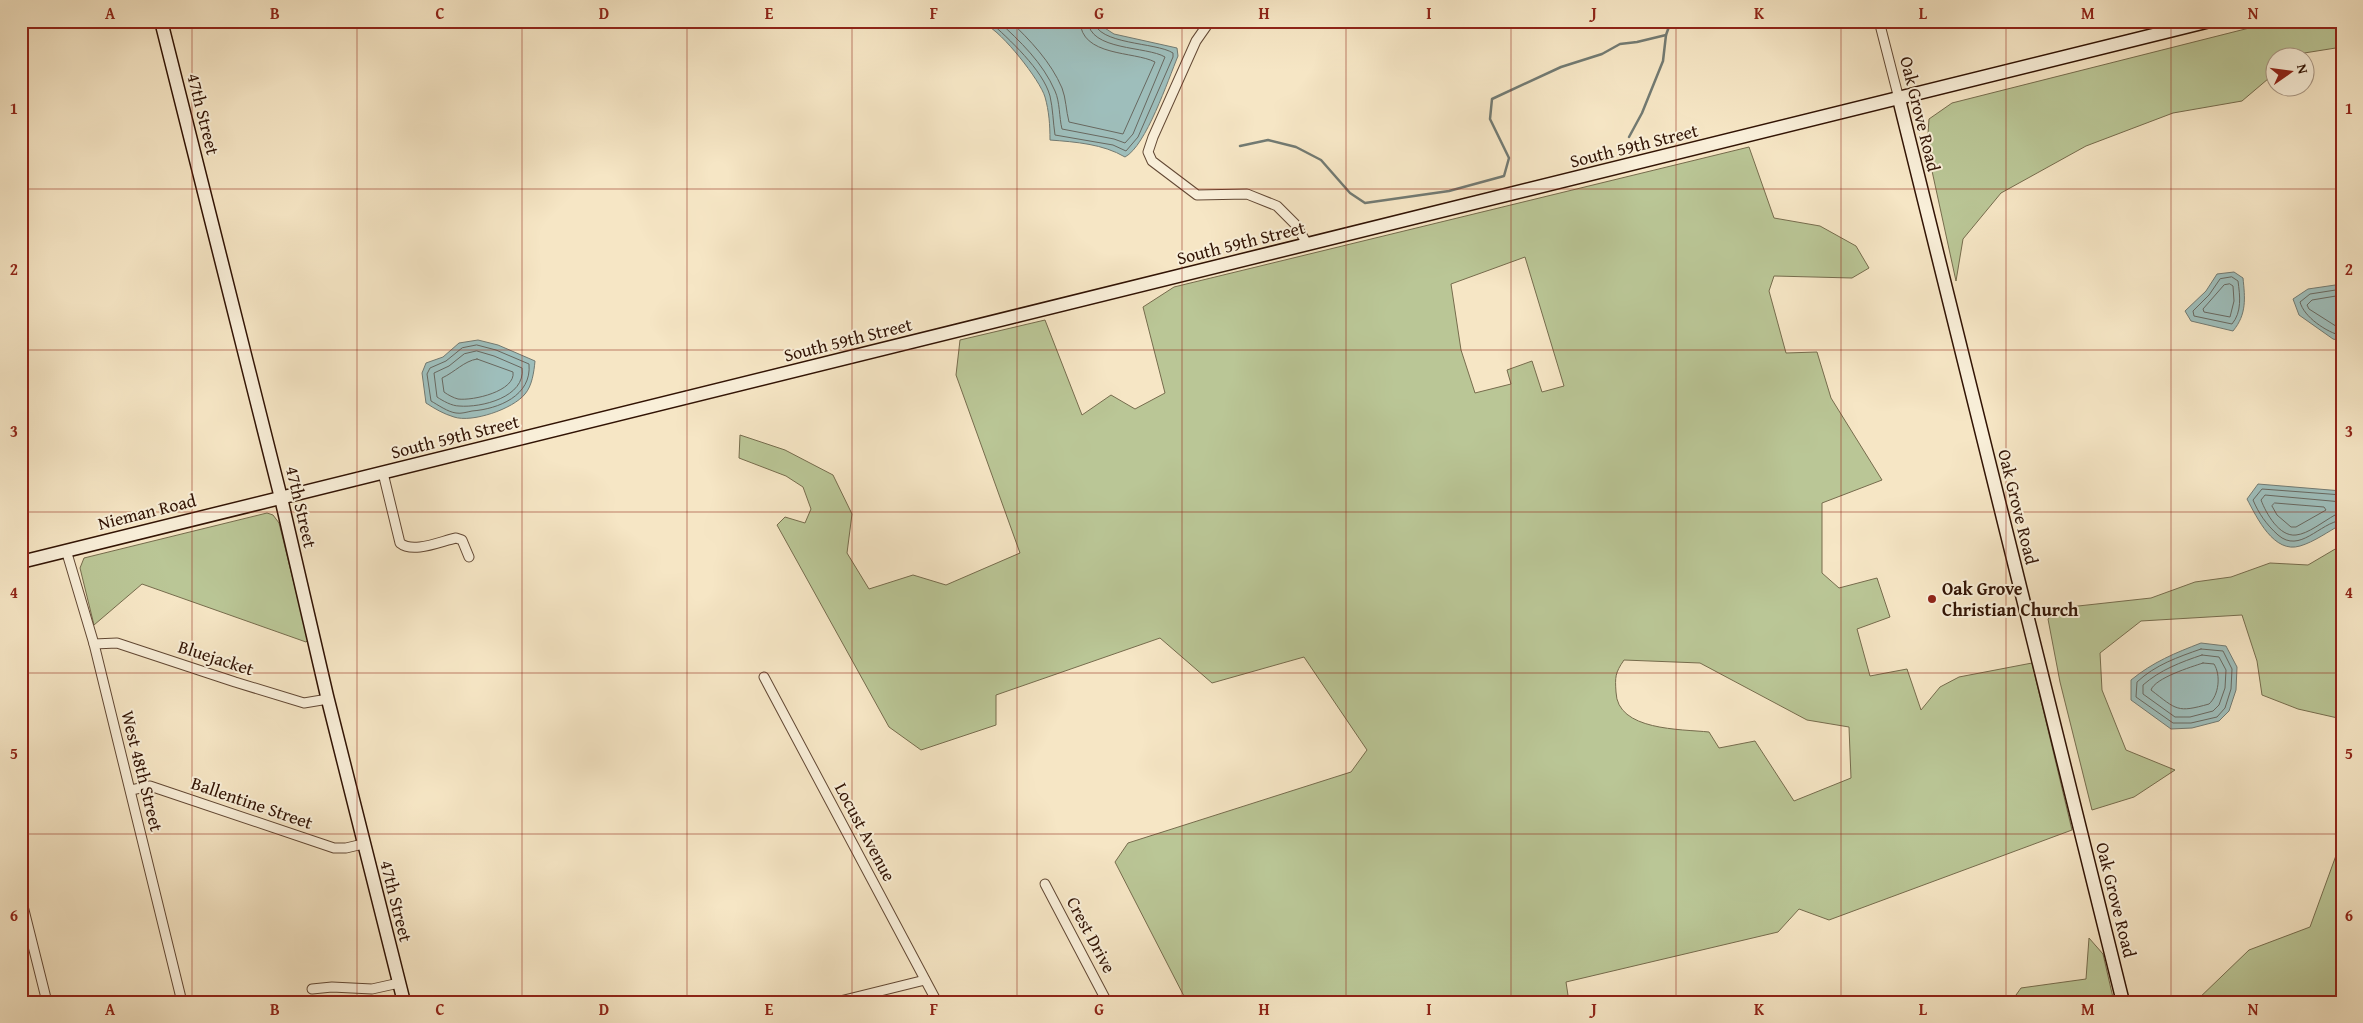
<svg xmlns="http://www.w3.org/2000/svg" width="2363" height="1023" font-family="'Gentium Book Plus',serif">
  <rect width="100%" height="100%" fill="#f6e6c5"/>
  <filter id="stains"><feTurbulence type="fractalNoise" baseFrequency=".004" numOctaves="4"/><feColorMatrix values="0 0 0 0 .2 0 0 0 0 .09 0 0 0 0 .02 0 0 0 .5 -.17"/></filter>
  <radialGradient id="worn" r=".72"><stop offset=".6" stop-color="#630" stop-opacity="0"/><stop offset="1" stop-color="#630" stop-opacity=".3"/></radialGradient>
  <g fill="#bac696" stroke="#766c4d" fill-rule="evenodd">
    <path d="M2277 21H2342V47L2298 54 2293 57 2276 58 2275 73 2242 101 2173 113 2086 146 2001 193 1963 239 1956 281 1927 148 1929 119 1952 103Z"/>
    <path d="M1749 147 1774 218 1820 226 1856 246 1869 268 1852 278 1774 276 1769 291 1786 353 1817 352 1831 398 1882 480 1822 503V573L1839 588 1877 578 1890 617 1857 629 1870 676 1907 669 1921 710 1940 687 1959 677 2032 663 2072 830 1829 920 1799 909 1778 932 1566 982 1569 1002H1187L1115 862 1128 843 1351 772 1367 750 1304 657 1212 683 1160 638 996 695V725L921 750 889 727 777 525 785 517 805 523 811 509 803 487 786 476 739 458 740 435 785 450 833 475 852 514 847 553 869 589 913 575 946 585 1020 553 956 375 960 340 1045 320 1082 415 1111 395 1135 409 1165 393 1143 307 1174 287ZM1525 257 1564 386 1542 392 1532 361 1507 370 1511 384 1475 393 1461 350 1451 284ZM1624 660 1700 663 1807 720 1849 727 1851 778 1794 801 1755 741 1719 748 1709 732C1681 729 1617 731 1616 692 1615 677 1615 673 1624 660Z"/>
    <path d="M267 513 273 515 279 523 308 640 306 642 142 584 94 625 80 568 84 558Z"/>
    <path d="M2342 545V719L2298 709 2262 695 2257 661 2242 615 2141 621 2100 653 2102 690 2126 750 2175 770 2134 797 2092 810 2060 682 2048 619 2060 608 2151 598 2195 582 2231 577 2270 563 2308 565Z"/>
    <path d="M2342 849V1002H2195L2249 950 2310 927 2338 850Z"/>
    <path d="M2089 938 2103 954 2114 1002H2011L2021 988 2086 979Z"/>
  </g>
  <g fill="#9ebebb" stroke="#727a72">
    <path d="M1094 21 1114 34 1177 48 1178 56C1168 80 1146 146 1125 157 1103 144 1076 142 1050 140 1050 125 1049 111 1045 97 1040 80 1002 32 986 25 979 22 969 23 962 22Z"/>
    <path d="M2234 272 2243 278C2245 298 2247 314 2233 331L2191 321 2185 311 2206 291 2217 274Z"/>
    <path d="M2342 284V341L2333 339 2299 315 2293 299 2308 289Z"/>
    <path d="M478 340 498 345 535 361C534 372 532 386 525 394 513 409 472 423 454 417 444 414 435 409 426 403L422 373 426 363 443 357 459 343Z"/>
    <path d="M2258 484 2342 491V524C2329 531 2314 542 2300 546 2274 554 2257 518 2247 499Z"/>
    <path d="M2201 643 2226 646 2237 667 2236 690 2229 711 2219 721 2192 728 2171 729 2131 700V680C2153 662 2175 653 2201 643Z"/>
  </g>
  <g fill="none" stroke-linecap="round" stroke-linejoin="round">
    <g stroke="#686860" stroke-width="1">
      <path d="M989 21C1009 39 1043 70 1050 96 1053 109 1053 122 1055 135L1113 145 1126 151 1138 137 1173 57V53C1156 42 1097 45 1094 21"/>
      <path d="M998 21C1020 41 1043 63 1055 91 1060 102 1059 117 1062 129L1114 139 1125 143 1133 134 1165 57C1147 46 1089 51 1088 21"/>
      <path d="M1010 21C1030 40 1051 62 1062 88 1066 98 1066 111 1069 122L1123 134 1155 62C1134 51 1081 57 1080 21"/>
      <path d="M2232 277 2238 281C2240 296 2242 312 2232 324L2194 316 2193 311 2209 295 2220 279Z"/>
      <path d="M2230 284 2233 286 2234 301 2230 317 2204 312 2203 309 2224 285Z"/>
      <path d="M2342 289 2310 294 2300 302C2304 317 2326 332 2342 336"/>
      <path d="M2342 295 2312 300 2307 305 2309 309 2342 330"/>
      <path d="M477 345 496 350 529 364C532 396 498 409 472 411 467 412 461 414 456 413 448 412 438 405 431 401L427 374 430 368 446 361 462 348Z"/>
      <path d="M477 351 494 356 522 368C526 397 481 408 459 406 452 406 443 401 437 397L434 373 449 366 464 354Z"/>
      <path d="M477 359 513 372C516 391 473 401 458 399 454 398 448 395 444 392L442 378C455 372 464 361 477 359Z"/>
      <path d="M2342 495 2262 489 2253 500C2259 514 2266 524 2278 535 2300 554 2319 523 2342 520"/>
      <path d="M2342 502 2265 495 2261 500C2266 513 2279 537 2296 535 2308 534 2324 521 2335 515L2342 514"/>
      <path d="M2275 503 2324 507 2326 510 2296 527H2291L2277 515 2272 506Z"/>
      <path d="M2201 649 2223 651 2232 669 2231 689 2225 708 2217 717 2191 723H2173L2136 697 2137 682C2155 665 2178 657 2201 649Z"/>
      <path d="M2202 655 2219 657 2226 670 2225 688 2219 705 2213 711 2190 717H2175L2143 694V685C2160 670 2181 662 2202 655Z"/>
      <path d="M2203 663 2214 664C2221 675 2219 695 2209 704 2177 713 2177 710 2151 690 2155 678 2191 667 2203 663Z"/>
    </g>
    <g stroke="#727a72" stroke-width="2.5">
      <path d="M1629 137 1642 113 1663 61 1666 35"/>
      <path d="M1240 146 1268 140 1296 147 1321 160 1350 193 1365 203 1449 191 1504 176 1509 158 1490 119 1492 99 1561 67 1602 54 1620 44 1637 42 1666 35 1671 21"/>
    </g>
    <defs>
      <g id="street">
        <path d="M1210 21 1196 41 1153 137 1148 152 1152 161 1197 195 1247 194 1277 206 1295 224 1308 245"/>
        <path d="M1879 21 1899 99"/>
        <path d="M383 473 400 543C413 554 441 541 456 538L462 540 469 557"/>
        <path d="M66 550 94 644 182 1002"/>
        <path d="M94 644 117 643 235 682 304 703 328 699"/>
        <path d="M764 677 937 1002"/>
        <path d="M131 790 150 786 334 848H346L363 844"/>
        <path d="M1045 884 1107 1002"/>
        <path d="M21 898 47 1002"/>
        <path d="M312 989 332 987 372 989 399 983"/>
        <path d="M836 1002 925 980"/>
      </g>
      <g id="secondary">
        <path d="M161 21 281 498 327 696 404 1002"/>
        <path d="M1899 99 2123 1002"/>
        <path d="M21 562 2210 21"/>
      </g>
    </defs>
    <use href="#street" stroke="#624834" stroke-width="11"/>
    <use href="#secondary" stroke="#311304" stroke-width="15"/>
    <use href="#street" stroke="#f9efd9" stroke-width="9"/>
    <use href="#secondary" stroke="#f9efd9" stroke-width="12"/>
  </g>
  <path fill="none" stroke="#8f2418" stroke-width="1" stroke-opacity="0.55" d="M192 21V1002M357 21V1002M522 21V1002M687 21V1002M852 21V1002M1017 21V1002M1182 21V1002M1346 21V1002M1511 21V1002M1676 21V1002M1841 21V1002M2006 21V1002M2171 21V1002M21 189H2342M21 350H2342M21 512H2342M21 673H2342M21 834H2342"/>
  <circle fill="#8f2418" stroke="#f9efd9" stroke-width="2" cx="1932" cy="599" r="5"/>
  <g text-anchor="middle" stroke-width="4" stroke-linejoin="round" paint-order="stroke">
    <g font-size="18" fill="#311304" stroke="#f9efd9">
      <text transform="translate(203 114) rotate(76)" y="6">47th Street</text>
      <text transform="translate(1920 114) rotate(76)" y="6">Oak Grove Road</text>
      <text transform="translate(1634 146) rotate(-14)" y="6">South 59th Street</text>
      <text transform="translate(1241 243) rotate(-14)" y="6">South 59th Street</text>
      <text transform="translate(848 340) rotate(-14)" y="6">South 59th Street</text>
      <text transform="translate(455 437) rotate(-14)" y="6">South 59th Street</text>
      <text transform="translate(301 507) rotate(77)" y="6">47th Street</text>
      <text transform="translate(2018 507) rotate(76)" y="6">Oak Grove Road</text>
      <text transform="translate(147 512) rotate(-14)" y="6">Nieman Road</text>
      <text transform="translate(216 658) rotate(18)" y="6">Bluejacket</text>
      <text transform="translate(142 771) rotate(76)" y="6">West 48th Street</text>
      <text transform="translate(252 803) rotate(19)" y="6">Ballentine Street</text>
      <text transform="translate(865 832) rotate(62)" y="6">Locust Avenue</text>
      <text transform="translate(2116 900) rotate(76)" y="6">Oak Grove Road</text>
      <text transform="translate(396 901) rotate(76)" y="6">47th Street</text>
      <text transform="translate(1091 935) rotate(62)" y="6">Crest Drive</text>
    </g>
    <g font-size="18" font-weight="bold" fill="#311304" stroke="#f9efd9" text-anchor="start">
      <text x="1942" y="595">Oak Grove<tspan x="1942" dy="21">Christian Church</tspan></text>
    </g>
  </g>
  <rect width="2363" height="1023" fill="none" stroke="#f6e6c5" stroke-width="55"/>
  <g transform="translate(2290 72) rotate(76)"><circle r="24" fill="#f9efd9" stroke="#a99784"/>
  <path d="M0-4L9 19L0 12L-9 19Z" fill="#8f2418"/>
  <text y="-8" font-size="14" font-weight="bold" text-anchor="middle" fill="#311304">N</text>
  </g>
  <rect x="28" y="28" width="2308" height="968" fill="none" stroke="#8f2418" stroke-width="2"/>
  <g font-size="16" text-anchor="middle" font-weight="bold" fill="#8f2418">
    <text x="110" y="19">A</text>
    <text x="275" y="19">B</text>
    <text x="440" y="19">C</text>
    <text x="604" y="19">D</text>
    <text x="769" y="19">E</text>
    <text x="934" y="19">F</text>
    <text x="1099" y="19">G</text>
    <text x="1264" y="19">H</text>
    <text x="1429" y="19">I</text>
    <text x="1594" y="19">J</text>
    <text x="1759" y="19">K</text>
    <text x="1923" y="19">L</text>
    <text x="2088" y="19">M</text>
    <text x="2253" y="19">N</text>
    <text x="14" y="114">1</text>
    <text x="2349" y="114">1</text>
    <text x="14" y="275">2</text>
    <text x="2349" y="275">2</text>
    <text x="14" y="437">3</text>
    <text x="2349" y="437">3</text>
    <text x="14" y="598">4</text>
    <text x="2349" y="598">4</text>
    <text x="14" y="759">5</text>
    <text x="2349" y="759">5</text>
    <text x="14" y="921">6</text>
    <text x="2349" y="921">6</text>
    <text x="110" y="1015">A</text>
    <text x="275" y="1015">B</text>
    <text x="440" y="1015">C</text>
    <text x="604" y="1015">D</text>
    <text x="769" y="1015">E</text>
    <text x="934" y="1015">F</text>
    <text x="1099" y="1015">G</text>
    <text x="1264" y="1015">H</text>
    <text x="1429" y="1015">I</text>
    <text x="1594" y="1015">J</text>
    <text x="1759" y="1015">K</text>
    <text x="1923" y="1015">L</text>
    <text x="2088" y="1015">M</text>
    <text x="2253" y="1015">N</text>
  </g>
  <rect width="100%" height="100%" filter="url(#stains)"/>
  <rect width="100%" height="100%" fill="url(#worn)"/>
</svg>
